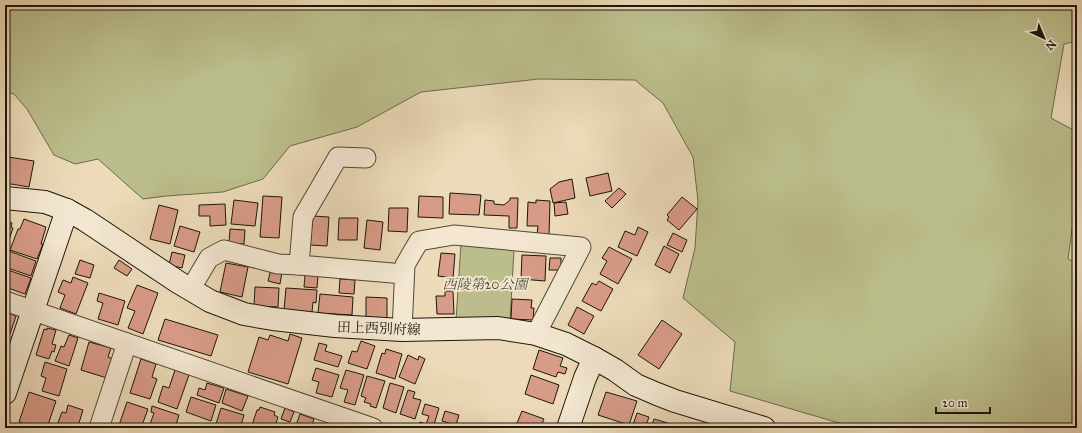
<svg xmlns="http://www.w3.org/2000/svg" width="1082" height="433" font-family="'IM FELL Great Primer','Noto Serif JP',serif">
  <rect width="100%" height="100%" fill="#ecdab8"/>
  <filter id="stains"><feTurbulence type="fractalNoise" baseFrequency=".005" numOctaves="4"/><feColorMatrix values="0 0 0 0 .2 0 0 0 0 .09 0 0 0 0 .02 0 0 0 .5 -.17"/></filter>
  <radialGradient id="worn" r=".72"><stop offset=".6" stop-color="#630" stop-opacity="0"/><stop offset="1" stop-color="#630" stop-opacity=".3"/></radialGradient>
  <g fill="#bbbe8c" stroke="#6c6a4c">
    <path d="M5 5H1077V41L1064 44 1051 118 1077 132V192L1068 259 1077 263V428H856L730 391 735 342 683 298 695 248 698 201 693 157 663 103 635 80 539 79 421 92 357 127 290 146 263 179 223 192 166 196 143 199 98 159 75 164 54 155 27 109 14 94 5 92Z"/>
    <path d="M461 244 514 250 510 321 456 320Z"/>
  </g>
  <g fill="#d89b87" stroke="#1d160c">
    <path d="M8 157 34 161 29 187 5 183V172Z"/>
    <path d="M608 173 612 191 590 196 586 178Z"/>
    <path d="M572 179 575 198 553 203 550 189 559 182Z"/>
    <path d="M619 188 626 194 612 208 605 201Z"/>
    <path d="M450 193 481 195 479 215 449 214Z"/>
    <path d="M263 196 282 197 279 238 260 237Z"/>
    <path d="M419 196 443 197V218L418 217Z"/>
    <path d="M682 197 697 209 679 230 667 220 669 217 667 215Z"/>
    <path d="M510 198H518L517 228H509V216L484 215 485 200 494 201V204L504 205 510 200Z"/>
    <path d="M234 200 258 203 255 226 231 224Z"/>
    <path d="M536 200 550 201 549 236 537 235 538 226H527L528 202 536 203Z"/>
    <path d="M566 202 568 214 555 216 554 203Z"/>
    <path d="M225 204 226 225 210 226V216H199V205Z"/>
    <path d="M159 205 178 210 170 244 150 239Z"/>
    <path d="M389 208H408L407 232 388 231Z"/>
    <path d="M313 216 329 217 327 246 310 245Z"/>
    <path d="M339 218H358L357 240H338Z"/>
    <path d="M24 219 46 227 41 244H43L37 259 10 250 18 229H20Z"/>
    <path d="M5 220 12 223 11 227 13 228 8 243 6 242 5 245Z"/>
    <path d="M367 220 383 222 380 250 364 248Z"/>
    <path d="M180 226 200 232 194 252 174 246Z"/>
    <path d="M638 227 648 232 637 256 618 247 625 231 635 235Z"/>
    <path d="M230 229 245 230 244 244 229 243Z"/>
    <path d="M673 233 687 240 682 252 667 245Z"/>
    <path d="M664 246 679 254 670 273 655 265Z"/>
    <path d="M609 247 632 259 618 284 600 274 607 261 602 258Z"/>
    <path d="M6 250 36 261 31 276 5 267Z"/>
    <path d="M172 252 185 255 182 268 169 265Z"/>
    <path d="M441 253 455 254 453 278 438 276Z"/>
    <path d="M522 255 546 256 545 281 521 279Z"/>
    <path d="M550 258H561V270H549Z"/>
    <path d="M80 260 94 265 90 278 75 274Z"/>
    <path d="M119 260 132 269 127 276 114 268Z"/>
    <path d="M226 263 248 267 242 297 220 292Z"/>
    <path d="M271 269 282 272 280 284 268 281Z"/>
    <path d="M8 270 31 278 25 294 8 288 9 286 5 284V280Z"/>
    <path d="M305 275 318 276 317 288 304 287Z"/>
    <path d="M73 277 88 283 76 314 60 308 65 295 58 292 63 280 71 283Z"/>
    <path d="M340 279 355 280 354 294 339 293Z"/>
    <path d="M599 281 613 289 601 311 582 301 592 283 596 285Z"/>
    <path d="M137 285 158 293 143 334 128 328 135 311 127 308Z"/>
    <path d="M255 287 279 288 278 307 254 306Z"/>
    <path d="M286 288 317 290 316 303 313 302 312 312 284 310Z"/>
    <path d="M445 291H453L454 314H437L436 296H445Z"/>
    <path d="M99 293 125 301 118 325 98 319 103 303 97 301Z"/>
    <path d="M320 294 353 297 352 315 318 313Z"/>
    <path d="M366 297 387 298V318H366Z"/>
    <path d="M512 299 532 300 531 308H534L533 320 511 319Z"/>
    <path d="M577 307 594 316 584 334 568 325Z"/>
    <path d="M6 312 16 316 9 337 5 335Z"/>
    <path d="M165 319 218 335 211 356 158 340Z"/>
    <path d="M662 320 682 334 659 369 638 355Z"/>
    <path d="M47 328 56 330 52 344 56 345 54 352 52 351 49 359 36 355 44 329 47 330Z"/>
    <path d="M290 334 302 338 288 384 248 372 259 337 268 340 270 335 288 341Z"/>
    <path d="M69 335 78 338 69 366 55 361 61 346 64 347Z"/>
    <path d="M361 341 375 346 367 369 348 363 352 351 357 352Z"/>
    <path d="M89 342 111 348 108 357 113 359 107 378 81 370Z"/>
    <path d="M319 343 327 345 325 351 342 356 338 367 314 360Z"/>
    <path d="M386 349 402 354 395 379 376 373 382 353 385 354Z"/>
    <path d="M539 350 563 358 560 366 567 368 565 374 558 372 556 377 533 369Z"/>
    <path d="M408 355 418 360 419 356 425 359 415 384 399 377Z"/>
    <path d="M141 359 156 364 152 377 157 379 150 399 130 393Z"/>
    <path d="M45 362 67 369 59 396 42 391 46 378 41 376Z"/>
    <path d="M316 368 339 375 332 397 316 393 319 382 312 380Z"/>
    <path d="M175 370 189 375 177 409 158 402 163 386 169 388Z"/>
    <path d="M346 370 364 375 355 405 344 402 348 390 340 388Z"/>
    <path d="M531 375 559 385 553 404 525 394Z"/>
    <path d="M367 376 385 381 376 408 370 406 371 404 364 402 366 398 361 396Z"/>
    <path d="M207 383 224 388 219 403 197 395 199 388 205 390Z"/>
    <path d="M390 383 404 387 396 413 383 408Z"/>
    <path d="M226 389 248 396 242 411 222 403Z"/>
    <path d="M408 390 415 392 413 398 421 400 415 419 400 414Z"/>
    <path d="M29 392 56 401 47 428H38L19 422Z"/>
    <path d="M606 392 637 401 629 425 598 415Z"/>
    <path d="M191 397 216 405 211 421 186 412Z"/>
    <path d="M127 402 148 409 141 428H118Z"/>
    <path d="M425 404 439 408 433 428H428L419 425 420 422 426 424 429 416 422 414Z"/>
    <path d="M68 405 83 410 79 423 90 427V428H56L62 412 66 413Z"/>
    <path d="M152 406 179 415 175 428H152L149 427 154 413 151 412Z"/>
    <path d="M260 407 275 412 274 415 278 417 274 428H251L257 410H259Z"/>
    <path d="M221 408 244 415 240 428H228L216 424Z"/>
    <path d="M285 408 294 412 290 422 281 419Z"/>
    <path d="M445 411 459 415 455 428H447L449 423 442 421Z"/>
    <path d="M522 411 544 419 540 428H515Z"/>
    <path d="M637 413 649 417 645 428H632Z"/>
    <path d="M300 414 314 419 311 428H295Z"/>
    <path d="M654 419 668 423 666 428H651Z"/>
    <path d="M481 423 495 428H479Z"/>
  </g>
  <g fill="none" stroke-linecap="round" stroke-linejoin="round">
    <defs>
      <g id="street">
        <path d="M366 158 338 157 303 217 299 265 404 274"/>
        <path d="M190 290 209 258 224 250 278 264 299 265"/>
        <path d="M5 301 373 428"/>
        <path d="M402 330 405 265 419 241 454 235 581 247 536 334"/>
        <path d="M99 428 127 343"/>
      </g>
      <g id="secondary">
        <path d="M5 198 45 202 67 210 85 220 178 282 210 301 244 314 273 319 335 326 402 330 498 328 536 334 566 344 594 358 615 370 636 385 657 394 675 401 764 428"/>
        <path d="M5 393 67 210"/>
        <path d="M568 428 585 378 594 358"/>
      </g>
    </defs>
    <use href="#street" stroke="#514737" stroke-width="21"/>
    <use href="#secondary" stroke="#1d160c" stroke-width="24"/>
    <use href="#street" stroke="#f3e7d1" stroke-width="19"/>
    <use href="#secondary" stroke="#f3e7d1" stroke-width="22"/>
  </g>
  <g text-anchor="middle" stroke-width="3.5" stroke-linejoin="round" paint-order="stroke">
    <g font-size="14" font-style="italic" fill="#545139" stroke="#f3e7d1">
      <text x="485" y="289">西陵第20公園</text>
    </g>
    <g font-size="14" fill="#1d160c" stroke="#f3e7d1">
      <text transform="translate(379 328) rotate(2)" y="5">田上西別府線</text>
    </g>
  </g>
  <rect width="1082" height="433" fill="none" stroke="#ecdab8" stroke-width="20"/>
  <rect x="6" y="6" width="1070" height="421" fill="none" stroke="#1d160c" stroke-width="2"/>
  <rect x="10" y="10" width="1062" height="413" fill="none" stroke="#1d160c"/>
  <g transform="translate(1044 38) rotate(136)" stroke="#f3e7d1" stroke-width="3" paint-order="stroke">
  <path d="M0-3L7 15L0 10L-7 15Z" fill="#1d160c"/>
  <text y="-6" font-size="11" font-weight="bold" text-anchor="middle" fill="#1d160c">N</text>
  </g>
  <path d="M936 407v6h54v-6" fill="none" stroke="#1d160c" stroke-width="2"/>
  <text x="942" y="407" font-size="12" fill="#1d160c" stroke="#f3e7d1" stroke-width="3" paint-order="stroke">20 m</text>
  <rect width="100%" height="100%" filter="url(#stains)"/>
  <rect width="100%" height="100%" fill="url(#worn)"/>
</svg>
